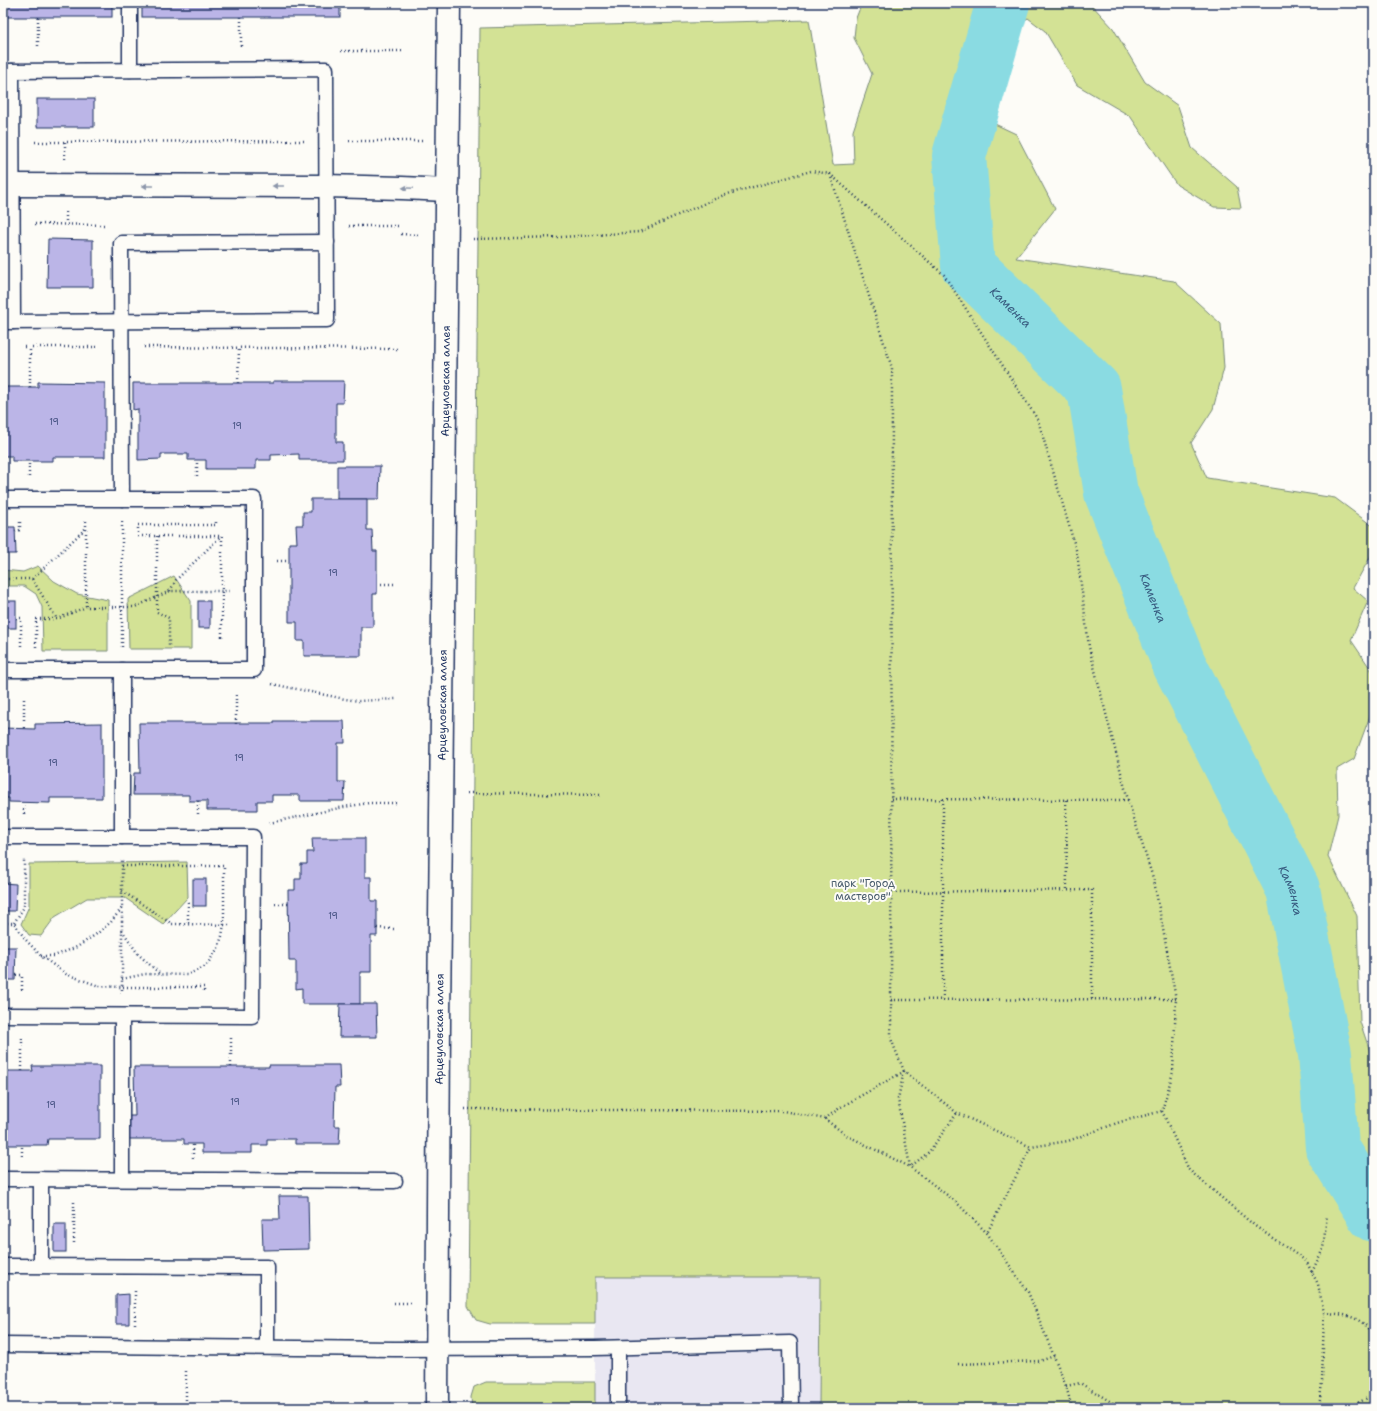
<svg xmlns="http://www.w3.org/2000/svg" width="1377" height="1411" font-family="'Shantell Sans',sans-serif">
  <rect width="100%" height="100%" fill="#fdfcf7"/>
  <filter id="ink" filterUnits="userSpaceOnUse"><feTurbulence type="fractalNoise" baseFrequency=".025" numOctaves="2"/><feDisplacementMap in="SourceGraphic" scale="8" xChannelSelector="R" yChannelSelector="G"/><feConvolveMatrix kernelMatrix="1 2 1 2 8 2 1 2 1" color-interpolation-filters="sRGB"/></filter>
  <g filter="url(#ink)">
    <path fill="#e9e7f2" d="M595 1277H820L819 1408H595Z"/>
    <g fill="#d3e295" stroke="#77887a" fill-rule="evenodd">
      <path d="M862 3H1090L1113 28 1145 82 1178 106 1192 148 1237 187 1241 208 1214 207 1177 185 1130 116 1077 85 1045 31 1028 18 994 41 1001 81 980 117 1016 134 1055 209 1016 258 1174 281 1221 324 1224 368 1213 409 1191 443 1207 478 1335 498 1374 527V550L1353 588 1368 601 1351 640 1374 674V705L1354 759 1337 769 1338 815 1328 856 1357 916 1360 1022 1374 1063V1408H819L820 1277H595V1324H490L476 1320 468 1306 480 28 809 20 833 165 854 164 853 131 872 74 854 38 856 18ZM967 255 979 262 980 278 968 266Z"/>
      <path d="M38 566 54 581 77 594 108 600V651H43L42 607 36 594 24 586H10L3 587V570L23 572Z"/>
      <path d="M174 576 191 601V649H129L128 599Z"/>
      <path d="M187 862 188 897 163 924 125 898H87L55 917 41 936 29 935 21 924 29 906V864Z"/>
      <path d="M486 1382H595V1408H472L471 1397 474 1387Z"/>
    </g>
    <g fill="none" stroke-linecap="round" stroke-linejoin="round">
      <path stroke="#8adbe2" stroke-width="54" id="s1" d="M1003 3 959 156 968 266 1094 389 1111 493 1179 664 1293 889 1325 1054 1332 1148 1374 1215"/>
    </g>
    <g fill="#bbb5e7" stroke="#1b2f5e">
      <rect x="3" y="3" width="109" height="14"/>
      <rect x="142" y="3" width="198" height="14"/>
      <rect x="37" y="99" width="57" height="28"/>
      <path d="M48 239 93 240V287H47Z"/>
      <path d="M273 381H344L343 403H336V442H343V460H299V454L271 455V460H256V469H206V460H188V454H161V459L138 460V409L133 410V383H273Z"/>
      <path d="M38 382 105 383V457H53V461H12V456H3V387H38Z"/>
      <path d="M337 466H380L379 499H337Z"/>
      <path d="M311 499H367V530H372L373 551H377V594H373V627H361V656H304V641H297V622H289V543H297L296 525H303V512H311Z"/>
      <path d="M3 527H15L16 554H3Z"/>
      <rect x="3" y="601" width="13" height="27"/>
      <rect x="198" y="601" width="12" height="27"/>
      <path d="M274 721H344L345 743H338V782H345L344 801H300V795H272V801H257V810H207V801H189V795H133L134 773H140L139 723H274Z"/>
      <path d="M102 723V798H50V803L9 802V798H3V728L35 729V724Z"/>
      <path d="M312 838H365V877H371V901H377V936H371V972H360V1004H302V988L296 989V961H289L288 890H295V879H301V864H307V852H313Z"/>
      <rect x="193" y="879" width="13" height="27"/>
      <path d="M3 883 16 884 15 911H3Z"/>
      <path d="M3 947H16L15 980H3Z"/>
      <path d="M340 1004H376L377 1037H339Z"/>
      <path d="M269 1065H339L340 1087H335L334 1126H340L339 1144H295V1139H267V1145H252V1153H202V1144H184V1139H128V1116H135L134 1067H269Z"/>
      <path d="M32 1066H100V1139H48L47 1145H7L6 1140H3V1071H33Z"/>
      <path d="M279 1196H308L309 1249 263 1250 262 1219H280Z"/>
      <rect x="54" y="1224" width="12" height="28"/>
      <path d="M129 1294V1324H116V1295Z"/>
      <rect x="53" y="1405" width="17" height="3"/>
      <rect x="308" y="1407" width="17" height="1"/>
    </g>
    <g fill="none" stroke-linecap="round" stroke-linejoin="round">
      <defs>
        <g id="service">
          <path d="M130 3V70"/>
          <path d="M3 71 326 69 327 320 3 322"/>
          <path d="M12 71 13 322"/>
          <path d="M3 499H254V670H3"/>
          <path d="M122 499 121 243 327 242"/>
          <path d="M3 837H253L252 1016 3 1015"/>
          <path d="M122 837V670"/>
          <path d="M122 1016V1179"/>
          <path d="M3 1179 395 1181"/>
          <path d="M41 1179V1266"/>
          <path d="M3 1266 267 1267V1347"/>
          <path d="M3 1345 395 1349 595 1348 790 1343 791 1408"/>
          <path d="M618 1408V1348"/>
        </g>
        <g id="minor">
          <path d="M3 185 326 186 402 188 447 190"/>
          <path id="s2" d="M437 1408 439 1021 449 3"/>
        </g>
      </defs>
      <use href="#service" stroke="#1b2f5e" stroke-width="17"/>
      <use href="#minor" stroke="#1b2f5e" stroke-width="25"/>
      <g stroke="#1b2f5e" stroke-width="2.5" stroke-dasharray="1 3" stroke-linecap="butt">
        <path d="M38 17V49"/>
        <path d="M241 17V47"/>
        <path d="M341 51H404"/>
        <path d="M349 141H422"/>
        <path d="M35 142 304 141"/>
        <path d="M65 142V159"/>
        <path d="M830 174 892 368 891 1039 904 1071 957 1113 1031 1147 987 1233"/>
        <path d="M66 212V224"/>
        <path d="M35 224 106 225"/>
        <path d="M349 226H401"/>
        <path d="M401 234 420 235"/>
        <path d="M473 239 561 237 639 232 724 195 811 171 830 174 944 275 1038 420 1077 553 1089 647 1128 800 1154 881 1176 999 1173 1072 1162 1111 1120 1122 1068 1141 1031 1147"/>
        <path d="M24 347H99"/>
        <path d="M144 347 397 349"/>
        <path d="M238 383 239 348"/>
        <path d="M30 387V347"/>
        <path d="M197 476V460"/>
        <path d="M29 477V461"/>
        <path d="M86 521V607H135L170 591H231"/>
        <path d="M122 522V647"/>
        <path d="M216 522V525H138V536H222V637"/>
        <path d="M15 531 20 530V522"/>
        <path d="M157 536V612L169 618V647"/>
        <path d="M277 561H289"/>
        <path d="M4 579H32L86 528"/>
        <path d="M32 579 57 619"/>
        <path d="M377 584H396"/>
        <path d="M170 591 176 580 221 536"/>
        <path d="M16 618H21V647"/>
        <path d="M36 647V619H57L86 607"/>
        <path d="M272 684 345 699 359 701 396 699"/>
        <path d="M236 724V692"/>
        <path d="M24 728V693"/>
        <path d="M467 793 603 795"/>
        <path d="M891 799 1128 800"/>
        <path d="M1066 800 1067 890"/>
        <path d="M24 814V802"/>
        <path d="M198 814V801"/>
        <path d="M269 823 344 807 369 803H396"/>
        <path d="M122 891 172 924 231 925"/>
        <path d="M892 892 1092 890V1000"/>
        <path d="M188 902V924"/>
        <path d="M275 904H289"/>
        <path d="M3 923H14L26 940 41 956 66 974 99 986 122 987V860"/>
        <path d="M14 923 24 907V859"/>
        <path d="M377 928 395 929"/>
        <path d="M122 930 138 954 159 973"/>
        <path d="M41 956H54L77 947 98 933 111 922 122 908"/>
        <path d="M16 975H22V993"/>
        <path d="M122 979 145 974 187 975 206 966 218 948 222 936 224 924V866H122"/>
        <path d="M122 994V987H204V994"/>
        <path d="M891 1000 1176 999"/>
        <path d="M943 1000V799"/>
        <path d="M22 1038V1071"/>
        <path d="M231 1067V1038"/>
        <path d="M904 1071 898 1099 910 1167 929 1152 957 1113"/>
        <path d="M465 1109 783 1111 825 1119 846 1135 910 1167 955 1201 987 1233 1028 1292 1066 1386 1072 1408"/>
        <path d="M1162 1111 1189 1170 1255 1226 1306 1261 1318 1284 1324 1313 1322 1382 1319 1408"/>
        <path d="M825 1119 841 1107 903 1072"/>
        <path d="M22 1156V1145"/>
        <path d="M193 1158V1144"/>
        <path d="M74 1202V1243"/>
        <path d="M1312 1272 1323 1249 1327 1215"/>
        <path d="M394 1303H411"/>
        <path d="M1324 1313C1346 1314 1359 1316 1374 1334"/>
        <path d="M135 1324V1289"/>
        <path d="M958 1364 1040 1361 1054 1356"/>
        <path d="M1066 1386 1080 1383 1121 1408"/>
        <path d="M186 1408V1369"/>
        <path d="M1353 1408 1355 1404 1374 1395"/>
      </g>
      <use href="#service" stroke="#fdfcf7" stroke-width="14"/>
      <use href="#minor" stroke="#fdfcf7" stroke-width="22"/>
    </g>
    <defs><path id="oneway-solid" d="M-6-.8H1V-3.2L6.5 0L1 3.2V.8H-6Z"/></defs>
    <g fill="#8c96aa">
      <use href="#oneway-solid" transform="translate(148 186) rotate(-180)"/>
      <use href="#oneway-solid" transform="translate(278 186) rotate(-180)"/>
      <use href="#oneway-solid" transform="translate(408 188) rotate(-177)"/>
    </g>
  </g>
  <g text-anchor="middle" stroke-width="4" stroke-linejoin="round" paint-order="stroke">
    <g font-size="9" fill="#435080">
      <text x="54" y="425">19</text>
      <text x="237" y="429">19</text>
      <text x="333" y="576">19</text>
      <text x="239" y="761">19</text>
      <text x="53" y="766">19</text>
      <text x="333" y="919">19</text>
      <text x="235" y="1105">19</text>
      <text x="51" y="1108">19</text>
    </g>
    <g font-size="11" fill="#1b2f5e" stroke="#fdfcf7">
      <text dy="4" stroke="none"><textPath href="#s2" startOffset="1027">Арцеуловская аллея</textPath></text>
      <text dy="4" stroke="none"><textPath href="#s2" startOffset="703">Арцеуловская аллея</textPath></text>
      <text dy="4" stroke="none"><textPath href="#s2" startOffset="379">Арцеуловская аллея</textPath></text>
    </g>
    <g font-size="11" fill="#495c6c" stroke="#fdfcf7">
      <text x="863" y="887">парк "Город<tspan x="863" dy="13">мастеров"</tspan></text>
    </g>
    <g font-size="12" font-style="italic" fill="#375a7f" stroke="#fdfcf7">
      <text dy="4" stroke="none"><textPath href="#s1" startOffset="329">Каменка</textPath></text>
      <text dy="4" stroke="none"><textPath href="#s1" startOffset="664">Каменка</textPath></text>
      <text dy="4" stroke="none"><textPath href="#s1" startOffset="988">Каменка</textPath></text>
    </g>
  </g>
  <rect width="1377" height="1411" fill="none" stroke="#fdfcf7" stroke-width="16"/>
  <rect x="8" y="8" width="1361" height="1395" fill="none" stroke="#1b2f5e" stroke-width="1.5" filter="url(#ink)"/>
</svg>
